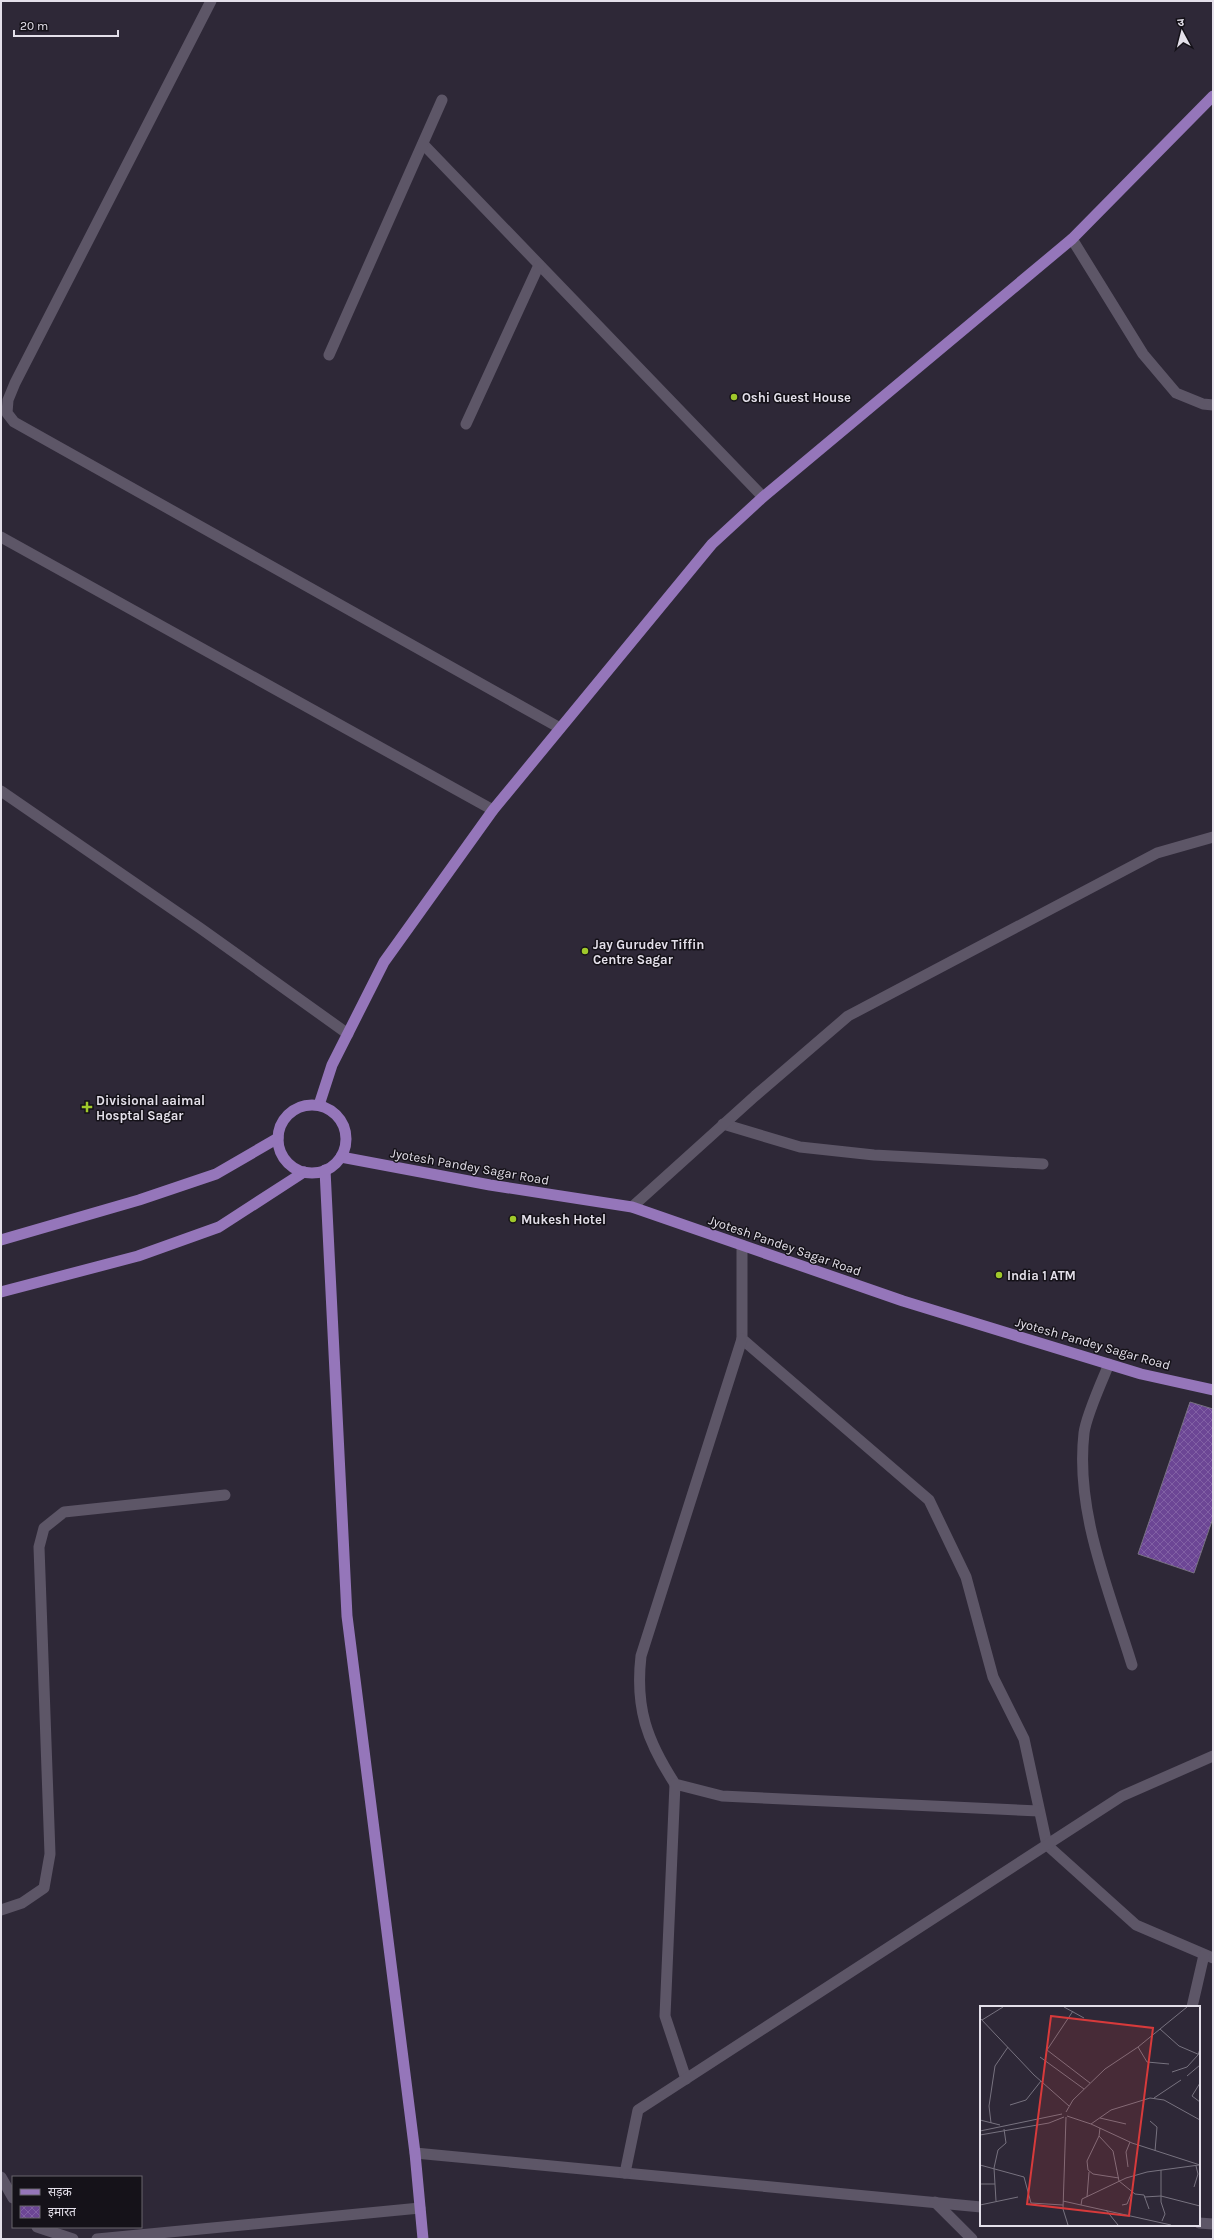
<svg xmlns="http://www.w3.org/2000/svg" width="1214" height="2240" font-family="Karla,'Noto Sans Devanagari',sans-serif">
  <defs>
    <pattern id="building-cross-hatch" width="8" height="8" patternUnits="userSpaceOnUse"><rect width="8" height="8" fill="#6c4695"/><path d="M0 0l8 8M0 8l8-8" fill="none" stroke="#8160a4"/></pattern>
  </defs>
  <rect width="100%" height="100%" fill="#2e2837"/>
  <path fill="url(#building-cross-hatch)" stroke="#787183" d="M1190 1402 1213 1409V1518L1194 1573 1138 1554Z"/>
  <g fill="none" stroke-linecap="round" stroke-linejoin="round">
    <g stroke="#5d5667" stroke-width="11">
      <path d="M423 144 763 497"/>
      <path d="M329 355 442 100"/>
      <path d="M466 424 539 265"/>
      <path d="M1 1910 22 1903 44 1888 50 1854 39 1547 44 1528 64 1512 225 1495"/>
    </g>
    <g stroke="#5d5667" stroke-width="11">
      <path d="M211 1 15 383 8 400 7 413 14 422 560 728"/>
      <path d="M1072 239 1143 354 1176 393 1203 404 1213 405"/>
      <path d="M1 537 493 810"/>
      <path d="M1 791 200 928 348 1034"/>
      <path d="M723 1124 800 1147 874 1155 1043 1164"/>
      <path d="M632 1207 755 1096 848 1016 1157 853 1213 837"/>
      <path d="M742 1245V1339L929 1500 966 1577 993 1677 1024 1739 1047 1845 1136 1925 1213 1958"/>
      <path d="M742 1339 641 1656C635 1708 647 1741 675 1784L722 1796 1039 1811"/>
      <path d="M1109 1364C1102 1381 1086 1416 1084 1433 1075 1512 1109 1590 1132 1665"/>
      <path d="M675 1784 665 2016 686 2079"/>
      <path d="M1192 2007 1204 1955"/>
      <path d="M415 2153 981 2207"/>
      <path d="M625 2173 638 2110 1122 1796 1213 1756"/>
      <path d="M1 2177 13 2198"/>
      <path d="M935 2202 972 2239"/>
      <path d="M1199 2223 1213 2224"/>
      <path d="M37 2227 73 2239"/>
      <path d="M97 2239 420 2208"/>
    </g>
    <g stroke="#9576ba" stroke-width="11">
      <path d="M319 1105 332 1065 384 962 493 810 712 544 763 497 1072 239 1213 96"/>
      <circle cx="312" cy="1139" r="34"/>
      <path d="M341 1157 490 1185 632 1207 903 1301 1141 1374 1213 1390"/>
      <path d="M325 1170 347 1616 415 2153 423 2239"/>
      <path d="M1 1240 139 1200 216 1174 278 1138"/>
      <path d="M1 1292 138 1256 219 1227 304 1172"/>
    </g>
  </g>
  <g fill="#a0c92b" stroke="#151219" stroke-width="1.5">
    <circle cx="734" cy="397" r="4"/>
    <circle cx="585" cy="951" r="4"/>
    <path d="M85 1101h4v4h4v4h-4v4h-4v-4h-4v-4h4z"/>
    <circle cx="513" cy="1219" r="4"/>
    <circle cx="999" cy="1275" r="4"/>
  </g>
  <g text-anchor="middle" stroke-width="3" stroke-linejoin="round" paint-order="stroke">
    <g font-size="13" font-weight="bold" fill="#e4e0ea" stroke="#151219" text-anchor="start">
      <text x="742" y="402">Oshi Guest House</text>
      <text x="593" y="949">Jay Gurudev Tiffin<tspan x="593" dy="15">Centre Sagar</tspan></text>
      <text x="96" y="1105">Divisional aaimal<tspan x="96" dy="15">Hosptal Sagar</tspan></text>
      <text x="521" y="1224">Mukesh Hotel</text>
      <text x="1007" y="1280">India 1 ATM</text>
    </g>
    <g font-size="13" fill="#e4e0ea" stroke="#151219">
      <text transform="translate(470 1166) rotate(10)" y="5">Jyotesh Pandey Sagar Road</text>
      <text transform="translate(785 1245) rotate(19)" y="5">Jyotesh Pandey Sagar Road</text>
      <text transform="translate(1093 1343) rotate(16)" y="5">Jyotesh Pandey Sagar Road</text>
    </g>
  </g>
  <g transform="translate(980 2006)">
    <rect width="220" height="220" fill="#2e2837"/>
    <path fill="none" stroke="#77727f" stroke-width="1" d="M84 1 104 12M93 5 67 44 110 77M0 12 54 69 89 100M2 14 23 1M180 23 199 40 220 49M158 41 167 56 189 58M60 51 104 83M192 66 207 61 218 49 220 43M207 70 220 59M220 77 212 90 220 96M174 92 201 74M30 99 46 94 61 75M86 106 93 94 125 63 158 41 207 1M87 110 111 118 152 137 220 159M86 111 83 203 88 219M120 112 146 118M0 114 20 119M170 115 177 121 175 145M11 117 9 100 15 60 28 41M111 118 131 104 170 92 184 94 220 114M120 122 119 130 133 145 139 175 155 188 164 189 169 203M0 125 82 108M0 129 69 117 84 111M119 130 107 155 108 164 113 168 139 172M0 159 44 171 51 197 83 199M148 161 146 146 150 136M181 164V196L185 208 182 215M0 178H15M214 181 218 168 216 160M107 191 109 166M164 191 181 190 220 200M16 195 14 162 18 144 26 137 24 123M83 195 191 219M0 199 38 191M101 199 102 193 146 172 167 166 219 159M142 199 147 198 152 186M126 204 138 219"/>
    <path fill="#d73a3b" fill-opacity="0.15" stroke="#d73a3b" stroke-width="2" d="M71 10 173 22 149 210 47 198Z"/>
    <rect width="220" height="220" fill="none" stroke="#e4e0ea" stroke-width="2"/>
  </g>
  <rect width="1214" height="2240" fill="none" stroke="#e4e0ea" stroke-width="4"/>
  <rect x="12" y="2176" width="130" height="52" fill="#151219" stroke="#68646d"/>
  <rect x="20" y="2189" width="20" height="6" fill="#9576ba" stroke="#68646d"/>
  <text x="48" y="2196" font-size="12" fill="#e4e0ea">सड़क</text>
  <rect x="20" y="2206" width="20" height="12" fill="url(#building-cross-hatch)" stroke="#68646d"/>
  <text x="48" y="2216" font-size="12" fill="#e4e0ea">इमारत</text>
  <g transform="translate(1182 32) rotate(353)" stroke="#151219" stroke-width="3" paint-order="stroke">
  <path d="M0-3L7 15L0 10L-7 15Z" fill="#e4e0ea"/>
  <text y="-6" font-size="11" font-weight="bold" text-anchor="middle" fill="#e4e0ea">उ</text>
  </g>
  <path d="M14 30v6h104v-6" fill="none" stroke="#e4e0ea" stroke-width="2"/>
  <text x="20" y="30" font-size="12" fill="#e4e0ea" stroke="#151219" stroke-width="3" paint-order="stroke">20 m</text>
</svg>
